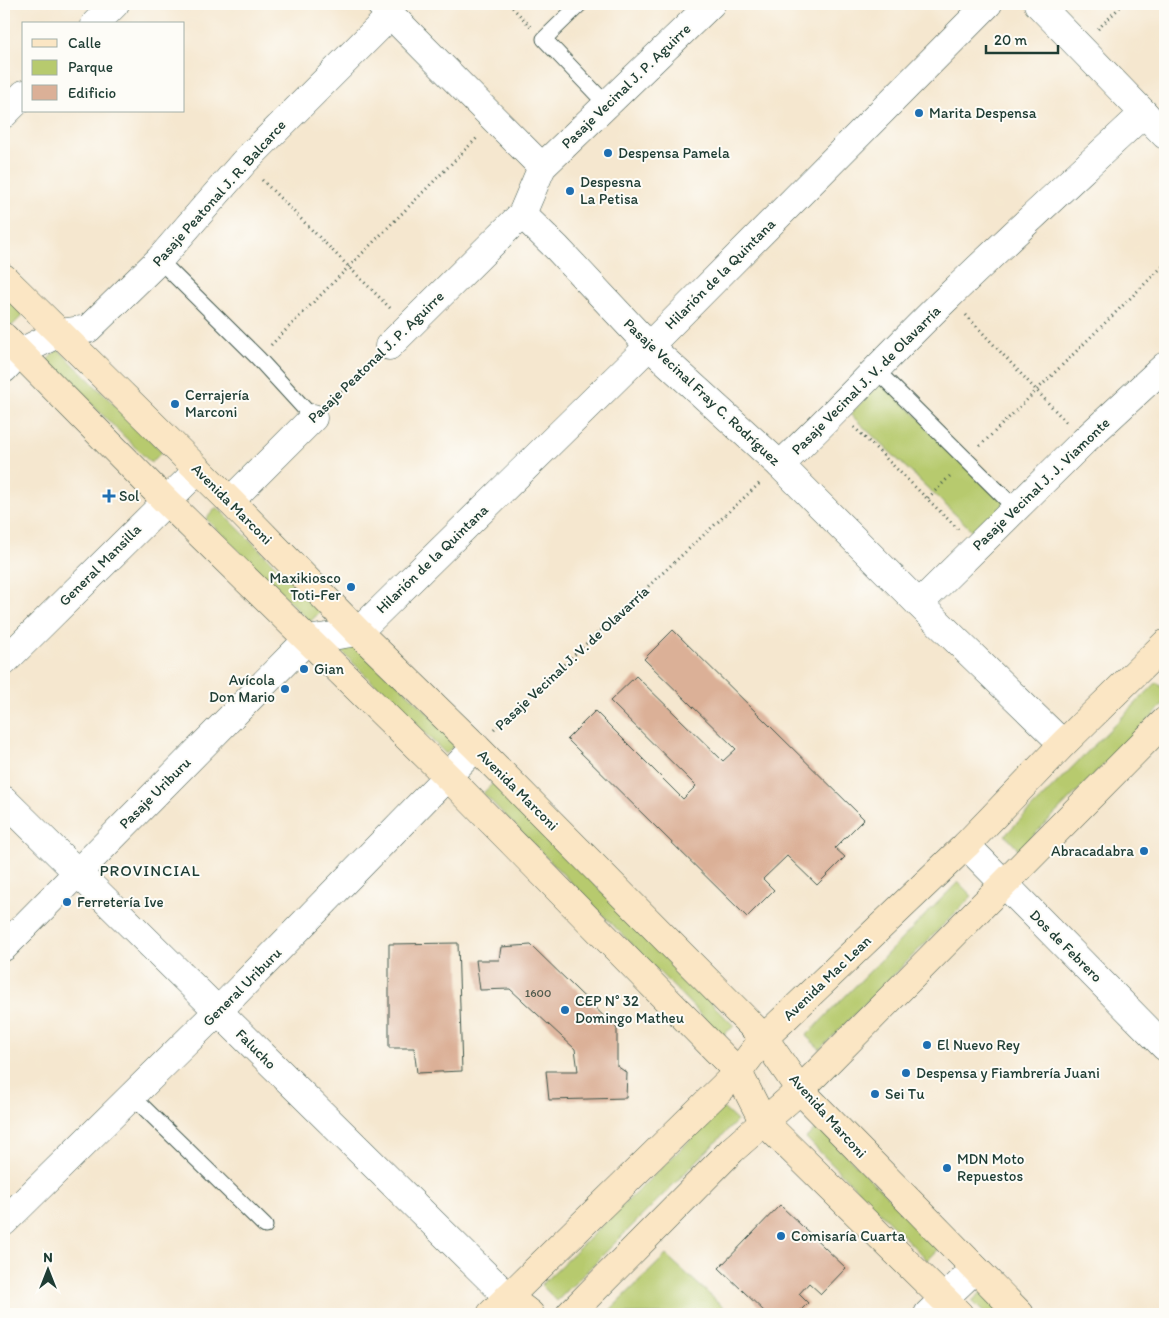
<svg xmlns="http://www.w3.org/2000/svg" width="1169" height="1318" font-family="Itim,sans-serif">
  <rect width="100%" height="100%" fill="#fdfcf7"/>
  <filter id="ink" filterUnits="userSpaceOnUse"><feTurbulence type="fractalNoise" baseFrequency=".02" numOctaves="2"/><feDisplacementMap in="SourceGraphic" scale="10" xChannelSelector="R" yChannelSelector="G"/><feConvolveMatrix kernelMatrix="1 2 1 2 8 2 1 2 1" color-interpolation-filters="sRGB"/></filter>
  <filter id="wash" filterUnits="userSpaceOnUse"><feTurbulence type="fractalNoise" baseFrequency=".0096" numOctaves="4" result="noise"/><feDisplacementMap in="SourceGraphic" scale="20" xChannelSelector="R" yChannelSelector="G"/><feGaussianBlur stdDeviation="1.12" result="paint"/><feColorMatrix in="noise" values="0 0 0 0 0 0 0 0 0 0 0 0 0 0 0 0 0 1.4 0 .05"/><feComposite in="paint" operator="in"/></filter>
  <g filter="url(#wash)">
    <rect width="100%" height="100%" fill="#f5e7cf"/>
    <g fill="#b7ca6e" stroke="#6b8451">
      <path d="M4 296 23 315 12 326 4 318Z"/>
      <path d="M58 349 162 452 151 463 47 360Z"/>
      <path d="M881 382 1011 505 980 538 850 414Z"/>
      <path d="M217 507 321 611 310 622 206 519Z"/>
      <path d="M353 639 457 742 446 754 341 651Z"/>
      <path d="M1157 682 1165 691V703L1019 850 1005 835Z"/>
      <path d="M494 782 734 1026 722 1036 483 793Z"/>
      <path d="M958 882 972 896 820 1049 806 1036Z"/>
      <path d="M723 1108 737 1121 557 1301 541 1285Z"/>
      <path d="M818 1127 939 1248 927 1260 806 1138Z"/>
      <path d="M666 1255 731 1314H606Z"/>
      <path d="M984 1290 1008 1314H985L972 1301Z"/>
    </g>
    <g id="blocks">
      <g fill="#dbb097">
        <path d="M673 630 864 819 835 848 845 857 817 885 787 856 763 879 774 890 747 917 567 739 595 711 683 799 696 786 610 701 636 676 723 761 736 749 644 659Z"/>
        <path d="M458 943 462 1071 417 1073 414 1048H389V944Z"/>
        <path d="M531 945 617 1029V1066L627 1073 626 1098 549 1100 546 1071H578L575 1049 510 989 480 990 476 960H499L501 947Z"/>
        <path d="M780 1205 846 1268 821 1294 809 1283 799 1294 808 1303 797 1314H767L719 1268Z"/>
      </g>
    </g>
  </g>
  <g filter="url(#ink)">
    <use href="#blocks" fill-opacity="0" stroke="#3f564b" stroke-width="1"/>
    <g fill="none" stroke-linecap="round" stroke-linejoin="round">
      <defs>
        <g id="lane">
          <path d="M580 4 544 39 607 105"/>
          <path d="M159 260 258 358 313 418"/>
          <path d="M875 369 1016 509"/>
          <path d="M131 1095 265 1226"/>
        </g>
        <g id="street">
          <path d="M380 4 542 167 522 214 557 248 649 346 780 465 919 604 1063 744"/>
          <path d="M1038 4 1165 135"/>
          <path d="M95 24 115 4"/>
          <path d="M4 114 24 94"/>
          <path d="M542 167 711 4"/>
          <path d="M389 346 522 214"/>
          <path d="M4 369 19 353 59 333 88 329 159 260 244 162 391 15"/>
          <path d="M780 465C838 411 891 352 948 297 1013 234 1079 174 1144 113"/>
          <path d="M230 501 313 418"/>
          <path d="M919 604 1084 441 1165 366"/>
          <path d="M4 662 197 471"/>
          <path d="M4 800 508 1297"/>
          <path d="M966 845 1165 1047"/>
          <path d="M4 947 307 640 358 632 649 346 988 4"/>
          <path d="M4 1222 218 1011 476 747"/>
          <path d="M928 1314 975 1269"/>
        </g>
        <g id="secondary">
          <path d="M4 278 230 501 358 632 476 747 764 1038 800 1090 1020 1314"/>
          <path d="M4 337 165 500 448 777 738 1072 763 1121 959 1314"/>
          <path d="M508 1297 530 1314"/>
          <path d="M491 1314 738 1072 764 1038 966 845 1063 744 1165 644"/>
          <path d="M570 1314 732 1150 800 1090 1165 721"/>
        </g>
      </defs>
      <use href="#lane" stroke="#3f564b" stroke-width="17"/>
      <use href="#street" stroke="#3f564b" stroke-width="29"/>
      <use href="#secondary" stroke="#3f564b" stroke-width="29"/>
      <g stroke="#3f564b" stroke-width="3" stroke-dasharray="1 4" stroke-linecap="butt">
        <path d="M509 4 531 27"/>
        <path d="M1098 29 1123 4"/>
        <path d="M262 180 390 308"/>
        <path d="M966 315 1066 422"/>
        <path d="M271 345 477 138"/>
        <path d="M330 402 371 363"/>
        <path d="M854 427 958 529"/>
        <path d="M980 446 1165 264"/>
        <path d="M928 498 952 474"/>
        <path d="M494 729 761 482"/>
      </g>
      <use href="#lane" stroke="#fff" stroke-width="15"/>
      <use href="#street" stroke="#fff" stroke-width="28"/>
      <use href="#secondary" stroke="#fbe6c4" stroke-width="28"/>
    </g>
  </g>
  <g fill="#1f6fb2" stroke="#fdfcf7" stroke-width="2">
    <circle cx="919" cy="113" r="5"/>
    <circle cx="608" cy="153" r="5"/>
    <circle cx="570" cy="191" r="5"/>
    <circle cx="175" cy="404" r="5"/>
    <path d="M106.5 488.5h5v5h5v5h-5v5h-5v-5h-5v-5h5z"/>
    <circle cx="351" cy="587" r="5"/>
    <circle cx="304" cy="669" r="5"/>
    <circle cx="285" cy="689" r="5"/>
    <circle cx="1144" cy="851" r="5"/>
    <circle cx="67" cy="902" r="5"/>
    <circle cx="565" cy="1010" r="5"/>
    <circle cx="927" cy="1045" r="5"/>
    <circle cx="906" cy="1073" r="5"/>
    <circle cx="875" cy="1094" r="5"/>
    <circle cx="947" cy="1168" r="5"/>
    <circle cx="781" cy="1236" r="5"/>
  </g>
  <g text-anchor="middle" stroke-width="4" stroke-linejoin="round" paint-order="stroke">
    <g font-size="12" fill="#4e5a4d">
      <text x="538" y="997">1600</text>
    </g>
    <g font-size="15" fill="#1f3d34" stroke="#fdfcf7">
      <text transform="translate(626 86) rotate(-44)" y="5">Pasaje Vecinal J. P. Aguirre</text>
      <text transform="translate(219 193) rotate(-48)" y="5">Pasaje Peatonal J. R. Balcarce</text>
      <text transform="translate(720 274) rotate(-45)" y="5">Hilarión de la Quintana</text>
      <text transform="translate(376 357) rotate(-44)" y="5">Pasaje Peatonal J. P. Aguirre</text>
      <text transform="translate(866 380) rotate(-45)" y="5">Pasaje Vecinal J. V. de Olavarría</text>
      <text transform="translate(702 392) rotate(43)" y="5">Pasaje Vecinal Fray C. Rodríguez</text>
      <text transform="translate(1041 484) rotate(-44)" y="5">Pasaje Vecinal J. J. Viamonte</text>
      <text transform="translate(232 504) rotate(45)" y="5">Avenida Marconi</text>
      <text transform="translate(432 559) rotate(-44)" y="5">Hilarión de la Quintana</text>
      <text transform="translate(100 565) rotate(-45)" y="5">General Mansilla</text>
      <text transform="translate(572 658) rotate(-43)" y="5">Pasaje Vecinal J. V. de Olavarría</text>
      <text transform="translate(518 790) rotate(45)" y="5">Avenida Marconi</text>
      <text transform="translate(155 793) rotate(-45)" y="5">Pasaje Uriburu</text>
      <text transform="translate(1066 946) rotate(45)" y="5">Dos de Febrero</text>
      <text transform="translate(827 978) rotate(-44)" y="5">Avenida Mac Lean</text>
      <text transform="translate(242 987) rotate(-45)" y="5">General Uriburu</text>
      <text transform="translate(256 1049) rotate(45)" y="5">Falucho</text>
      <text transform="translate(828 1116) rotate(48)" y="5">Avenida Marconi</text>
    </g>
    <g font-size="15" fill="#1f3d34" stroke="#fdfcf7" text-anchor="start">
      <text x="929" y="118">Marita Despensa</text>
      <text x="618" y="158">Despensa Pamela</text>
      <text x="580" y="187">Despesna<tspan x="580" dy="17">La Petisa</tspan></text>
      <text x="185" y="400">Cerrajería<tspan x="185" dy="17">Marconi</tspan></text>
      <text x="119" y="501">Sol</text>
      <text x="341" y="583" text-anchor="end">Maxikiosco<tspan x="341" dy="17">Toti-Fer</tspan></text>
      <text x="314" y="674">Gian</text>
      <text x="275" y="685" text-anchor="end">Avícola<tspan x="275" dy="17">Don Mario</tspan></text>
      <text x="1134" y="856" text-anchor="end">Abracadabra</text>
      <text x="77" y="907">Ferretería Ive</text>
      <text x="575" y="1006">CEP N° 32<tspan x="575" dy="17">Domingo Matheu</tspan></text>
      <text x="937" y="1050">El Nuevo Rey</text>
      <text x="916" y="1078">Despensa y Fiambrería Juani</text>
      <text x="885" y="1099">Sei Tu</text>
      <text x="957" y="1164">MDN Moto<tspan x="957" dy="17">Repuestos</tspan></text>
      <text x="791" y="1241">Comisaría Cuarta</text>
    </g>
    <g font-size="16" letter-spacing="1" fill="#1f3d34" stroke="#fdfcf7">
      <text x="150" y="876">PROVINCIAL</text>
    </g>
  </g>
  <rect width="1169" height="1318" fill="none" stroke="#fdfcf7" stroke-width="20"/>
  <rect x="22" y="22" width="162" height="90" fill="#fdfcf7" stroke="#a4b0a9"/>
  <rect x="32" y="39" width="25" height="8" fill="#fbe6c4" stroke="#a4b0a9"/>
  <text x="68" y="48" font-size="15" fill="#1f3d34">Calle</text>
  <rect x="32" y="60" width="25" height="15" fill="#b7ca6e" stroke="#a4b0a9"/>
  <text x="68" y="72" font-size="15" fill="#1f3d34">Parque</text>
  <rect x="32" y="85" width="25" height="15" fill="#dbb097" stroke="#a4b0a9"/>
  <text x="68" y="98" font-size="15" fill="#1f3d34">Edificio</text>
  <g transform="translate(48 1270)" stroke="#fdfcf7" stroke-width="4" paint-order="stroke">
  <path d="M0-4L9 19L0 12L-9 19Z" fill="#1f3d34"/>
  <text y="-8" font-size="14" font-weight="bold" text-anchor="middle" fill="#1f3d34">N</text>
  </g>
  <path d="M986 45v8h72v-8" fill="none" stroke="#1f3d34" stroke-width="2.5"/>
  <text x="994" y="45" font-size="15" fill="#1f3d34" stroke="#fdfcf7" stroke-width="4" paint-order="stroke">20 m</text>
</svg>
